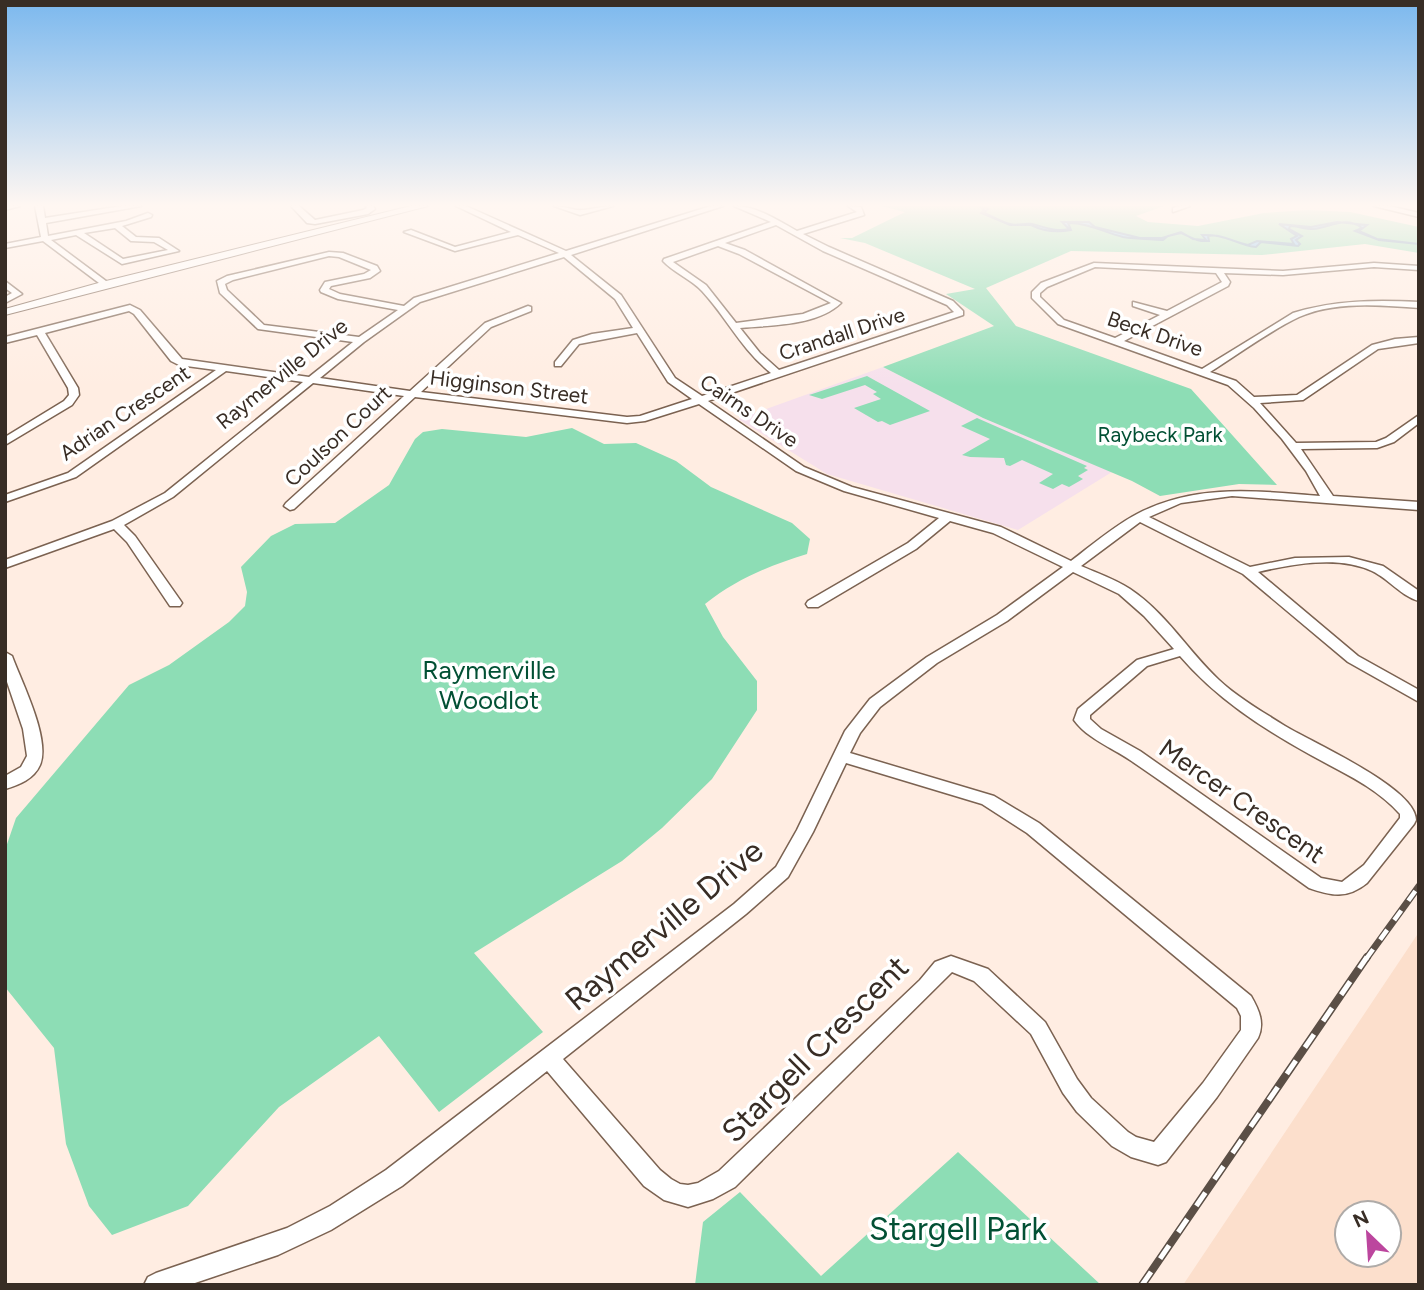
<svg xmlns="http://www.w3.org/2000/svg" width="1424" height="1290" font-family="Figtree,sans-serif">
  <rect width="100%" height="100%" fill="#ffede2"/>
  <path fill="#fcdfcc" fill-rule="evenodd" d="M1419 932V1285H1183ZM1347 1213H1389V1255H1347Z"/>
  <path fill="#f6e0ec" d="M883 367 983 418 1112 472 1018 530 827 474 738 419Z"/>
  <g fill="#8dddb5">
    <path d="M881 206H1164L1136 216 1148 222 1198 226 1264 213 1308 210 1350 212 1419 227V253L1365 244 1262 255 1071 251 986 288 1016 326 1191 389 1277 485 1239 484 1160 496 1132 481 983 418 883 367 994 326 946 294 975 289 865 243 840 238H852L905 212Z"/>
    <path d="M867 376 930 411 890 425 882 421 878 422 854 408 881 399 873 394 877 392 865 385 822 399 809 395Z"/>
    <path d="M977 418 1087 466 1084 468 1088 470 1078 476 1083 479 1069 487 1062 484 1053 489 1039 483 1053 474 1022 460 1010 466 1006 465 1004 458 970 457 962 455 990 439 961 426Z"/>
    <path d="M572 428 604 444 636 443 676 461 711 487 792 523 810 539 807 554C768 566 737 579 705 604L723 637 757 681V710L712 779 662 828 622 861 474 953 543 1032 439 1112 379 1036 279 1107 188 1206 112 1235 89 1206 66 1144 54 1048 5 987V850L16 818 129 685 169 665 229 622 245 606 247 592 241 567 271 536 295 524 335 523 389 485 415 439 423 432 442 429 526 437Z"/>
    <path d="M958 1152 1101 1285H695L703 1222 740 1192 821 1276Z"/>
  </g>
  <path fill="#77bef6" stroke="#6492b7" stroke-width="2" d="M980 206 988 209 984 213C993 216 1001 222 1010 224 1017 226 1024 223 1032 224 1044 227 1056 232 1069 229L1062 222H1089L1095 227 1140 238H1162L1181 232 1193 239 1206 240 1202 235C1221 234 1231 241 1248 245L1257 241 1294 244 1291 239 1297 236 1279 224 1311 227 1337 222 1367 225 1359 231 1377 239 1419 244 1379 240 1355 231 1362 228C1345 215 1329 228 1313 229 1305 229 1297 226 1290 226L1289 229 1302 236 1296 240 1300 244 1298 246 1261 242 1256 247C1239 246 1224 233 1208 236L1209 241C1196 242 1191 237 1181 233L1168 236 1163 240C1150 239 1136 239 1123 237 1103 232 1089 223 1068 223L1071 230C1056 233 1041 230 1031 225H1010L981 213 984 210Z"/>
  <g fill="none" stroke-linecap="round" stroke-linejoin="round">
    <defs>
      <g id="minor">
        <path d="M5 206H20L5 210Z"/>
        <path d="M35 206H43L45 218 122 206H141L46 223 48 236 126 221 148 213 152 215 151 217 122 226 136 237 159 238 179 251 122 264 76 235 51 240 110 284 103 286 43 241 5 248V244L41 237ZM115 228 131 241 154 242 168 250 123 259 84 233Z"/>
        <path d="M291 206H299L315 220 363 210 367 208 366 206H373L375 209 368 214 315 224 307 223Z"/>
        <path d="M456 206H466L566 251 711 206H723L571 255 621 295 675 378 702 396 771 373C741 349 727 318 702 291 691 279 674 273 663 261L664 259 771 222 734 206C757 206 777 220 797 231L857 212 848 206 861 207 864 215 803 234 829 247 953 301 963 311V315L708 401 804 467 852 487 1001 527 1071 561C1092 545 1114 526 1137 514 1196 483 1256 491 1320 496L1306 471 1282 439 1254 408 1228 385 1058 324 1032 298V292L1041 283 1094 263 1283 271 1374 263 1419 266V270L1374 267 1283 275 1224 273 1230 282 1228 286 1124 341 1202 369 1293 313C1334 300 1376 300 1419 302V308C1381 305 1334 301 1299 317 1271 330 1237 355 1210 372L1236 381 1254 397 1297 395 1372 345 1395 339 1419 337V343L1378 349 1303 400 1260 403 1296 443 1376 442 1386 438 1419 415V423L1394 442 1377 448 1301 449 1333 496 1419 502V510L1232 496 1181 503 1149 517 1250 567 1295 558 1349 557 1383 566 1419 591V601C1401 596 1389 579 1372 571 1339 555 1292 564 1258 572L1358 656 1419 690V702L1348 662 1243 574 1140 522 1081 566C1097 573 1115 579 1130 589 1166 613 1188 651 1219 680 1238 698 1263 712 1285 726 1313 743 1416 788 1416 820L1414 824 1367 883C1347 899 1332 896 1309 888 1249 845 1191 801 1130 760 1111 747 1088 739 1074 720L1078 709 1137 660 1174 649 1144 616 1119 594 1073 572 1007 621 937 663 880 707 860 733 850 753 994 796 1039 823 1251 996C1259 1010 1265 1023 1258 1038L1217 1097 1166 1162 1158 1165 1131 1157 1112 1146 1077 1112 1063 1093 1031 1034 974 981 952 972 735 1187 713 1199 688 1207 664 1200 644 1186 547 1071 402 1186 331 1230 278 1255 189 1285H144L148 1277 156 1273 287 1228 330 1206 386 1170 734 904 776 867 797 830 845 731 870 699 927 657 997 615 1063 567 993 533 950 521 916 549 818 607H808L806 604 808 601 908 543 939 518 844 491 796 471 699 404 645 421 627 423 415 397 294 509 290 510 284 506 286 503 404 396 313 383 173 497 124 525 135 536 180 600 182 603 180 606H170L127 542 114 529 5 568V560L112 521 165 493 303 382 226 371 76 477 5 502V495L68 473 216 370 179 365 171 361 134 314 129 311 45 333 78 388 79 395 72 405 5 445V437L64 401 69 395 68 388 37 335 5 343V337L130 305 140 310 182 359 309 377 353 342 258 329 220 293 217 281 227 276 329 252 343 253 377 266 380 271 370 278 331 286 329 289 340 294 404 306 414 298 559 253 518 235 455 251 404 232 411 230 455 247 511 232ZM776 225 823 251 947 305 954 312 779 370 760 353 740 328C771 325 817 326 841 303L745 250 725 243ZM718 246 739 254 831 303 803 314 736 323 706 285 673 262ZM329 256 339 257 371 270 364 274 325 282 320 290 321 292 338 299 398 310 359 337 264 325 227 290 225 284 233 280ZM564 257 615 299 633 328 592 334 573 340 555 362V366H561L579 344 637 333 668 382 692 399 640 416 627 417 421 392 491 327 531 311V307L528 306 485 323 410 391 320 378 364 342 420 302ZM1095 267 1216 273 1222 282 1167 311 1133 302V306L1160 315 1115 338 1064 320 1040 297V293L1047 287ZM1180 656C1216 698 1262 728 1309 754 1341 772 1375 786 1400 814V818L1364 865 1342 882 1321 878 1140 751 1101 729 1090 719V715L1147 666ZM846 763 982 804 1027 833 1237 1008 1241 1016V1030L1203 1083 1154 1142 1136 1137 1128 1132 1091 1098 1077 1079 1045 1022 988 969 951 956 935 962 920 980 719 1171 698 1183 688 1185 680 1184 671 1179 660 1170 563 1059 746 914 788 877 813 832Z"/>
        <path d="M554 206C564 206 574 211 583 210 594 209 603 206 613 206L580 215Z"/>
        <path d="M1179 206H1190L1173 212V208Z"/>
        <path d="M1374 206H1389L1419 213V217Z"/>
        <path d="M5 281 22 294 5 303V297L12 293 5 288Z"/>
        <path d="M5 652 12 656C21 681 51 739 40 765 34 779 19 785 5 789V776L21 767 27 756 23 729 5 676Z"/>
      </g>
      <path id="major" d="M411 206H428L5 315V309L102 282Z"/>
    </defs>
    <use href="#minor" stroke="#7b6251" stroke-width="3"/>
    <use href="#major" stroke="#7b6251" stroke-width="2"/>
    <use href="#minor" fill="#fff" fill-rule="evenodd"/>
    <use href="#major" fill="#fff" fill-rule="evenodd"/>
    <defs>
      <path id="rail-far1" d="M1366 959 1419 886"/>
      <path id="rail" d="M1142 1285 1367 957"/>
    </defs>
    <use href="#rail-far1" stroke="#5b4f46" stroke-width="7"/>
    <use href="#rail" stroke="#5b4f46" stroke-width="8"/>
    <use href="#rail-far1" stroke="#fff" stroke-width="4.5" stroke-dasharray="12" stroke-linecap="butt"/>
    <use href="#rail" stroke="#fff" stroke-width="5" stroke-dasharray="16" stroke-linecap="butt"/>
  </g>
  <linearGradient id="sky" x2="0" y2="1"><stop stop-color="#7bb8ee"/><stop offset="0.53" stop-color="#fff7f2"/><stop offset="1" stop-color="#fff7f2" stop-opacity="0"/></linearGradient>
  <rect width="1424" height="387" fill="url(#sky)"/>
  <g text-anchor="middle" stroke-width="7" stroke-linejoin="round" paint-order="stroke">
    <g font-size="21" fill="#382d25" stroke="#fff">
      <text transform="translate(842 334) rotate(-18)" y="7">Crandall Drive</text>
      <text transform="translate(1155 334) rotate(19)" y="7">Beck Drive</text>
      <text transform="translate(282 374) rotate(-39)" y="7">Raymerville Drive</text>
      <text transform="translate(509 387) rotate(7)" y="7">Higginson Street</text>
      <text transform="translate(749 411) rotate(34)" y="7">Cairns Drive</text>
      <text transform="translate(125 413) rotate(-34)" y="7">Adrian Crescent</text>
      <text transform="translate(338 436) rotate(-43)" y="7">Coulson Court</text>
    </g>
    <g font-size="21" fill="#025034" stroke="#fff">
      <text x="1160" y="442">Raybeck Park</text>
    </g>
    <g font-size="26" fill="#025034" stroke="#fff">
      <text x="489" y="679">Raymerville<tspan x="489" dy="30">Woodlot</tspan></text>
    </g>
    <g font-size="26" fill="#382d25" stroke="#fff">
      <text transform="translate(1242 801) rotate(35)" y="9">Mercer Crescent</text>
    </g>
    <g font-size="32" fill="#382d25" stroke="#fff">
      <text transform="translate(664 925) rotate(-40)" y="11">Raymerville Drive</text>
      <text transform="translate(815 1049) rotate(-45)" y="11">Stargell Crescent</text>
    </g>
    <g font-size="32" fill="#025034" stroke="#fff">
      <text x="958" y="1240">Stargell Park</text>
    </g>
  </g>
  <rect width="1424" height="1290" fill="none" stroke="#382d25" stroke-width="14"/>
  <g transform="translate(1368 1234) rotate(335)"><circle r="33" fill="#ffffff" stroke="#afaba8" stroke-width="2"/>
  <path d="M0-5L12 26L0 18L-12 26Z" fill="#bc469e"/>
  <text y="-10" font-size="19" font-weight="bold" text-anchor="middle" fill="#382d25">N</text>
  </g>
</svg>
